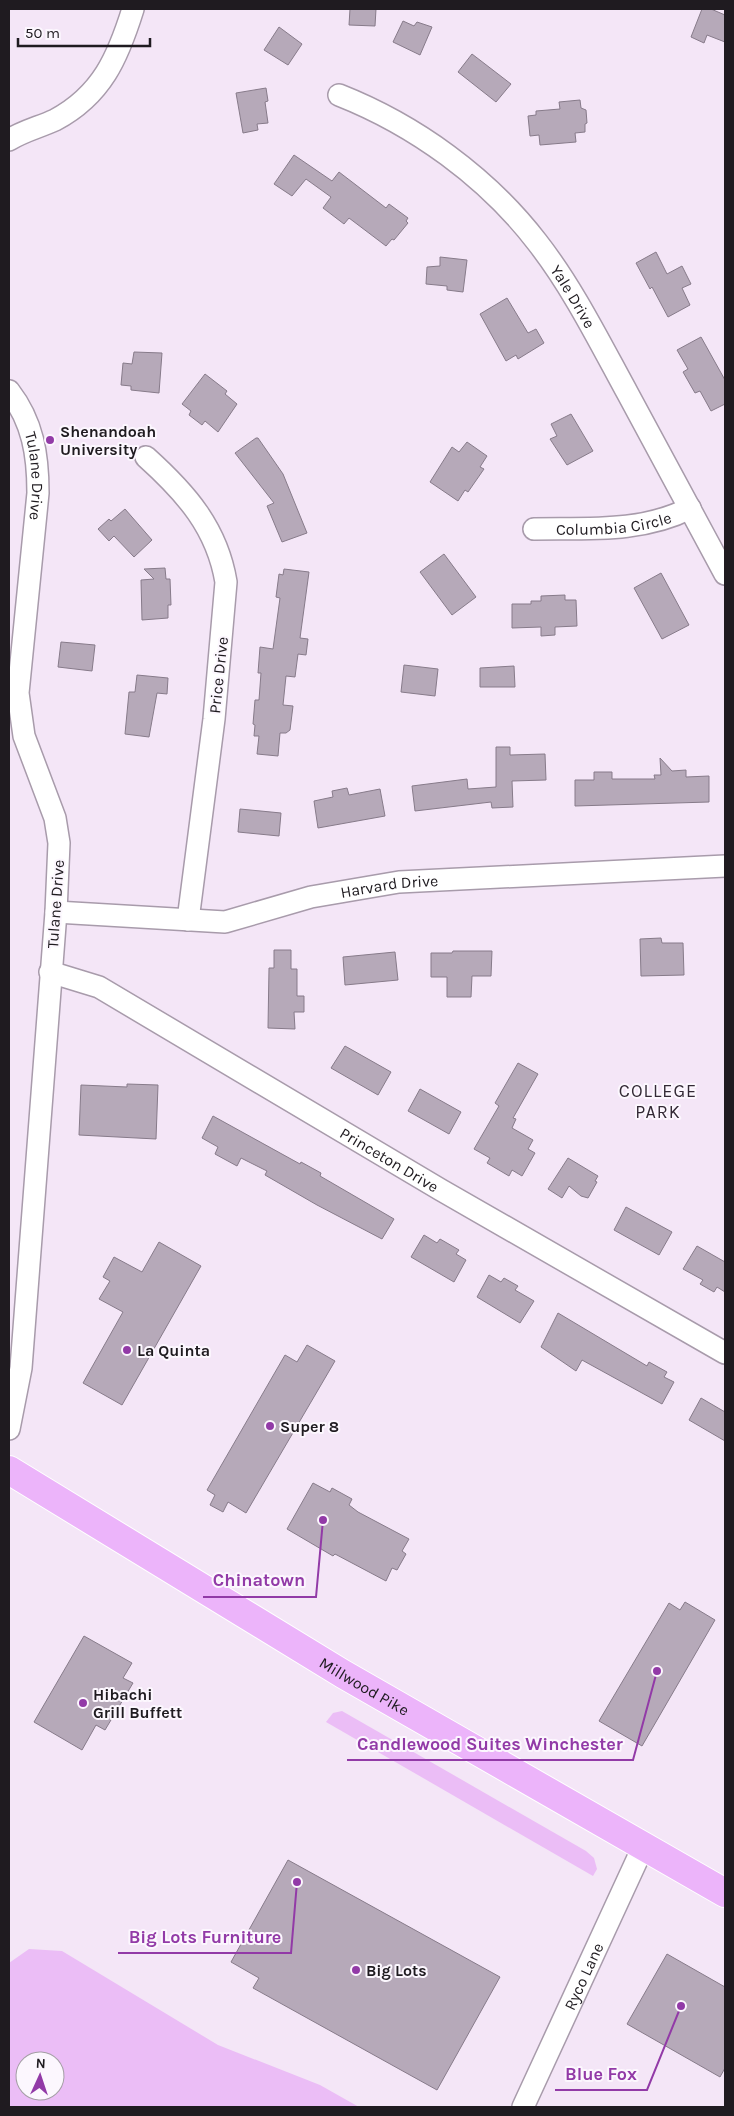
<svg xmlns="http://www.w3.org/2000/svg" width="734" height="2116" font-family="Karla,sans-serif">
  <rect width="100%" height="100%" fill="#f4e6f7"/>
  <g fill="#ebbdf6" fill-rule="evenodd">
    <path d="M342 1711 586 1851 594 1858 597 1869 593 1876 326 1722 333 1713Z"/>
    <path d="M29 1949 62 1951 218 2045 320 2085 359 2107H9V1963ZM25 2061H55V2091H25Z"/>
  </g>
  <g fill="#b6a9b9" stroke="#877b8a">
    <path d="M350 9H376L375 26 349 25Z"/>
    <path d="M702 9H711L725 15V42L707 35 704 43 691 37Z"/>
    <path d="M403 21 414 26 417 22 432 27 420 55 393 42Z"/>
    <path d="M279 27 302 44 288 65 264 50Z"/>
    <path d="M472 54 511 84 496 102 458 72Z"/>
    <path d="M266 88 268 101 265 102 268 123 257 124 258 130 243 133 236 93Z"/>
    <path d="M580 100 581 108 586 110 587 123 585 124V132L575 133 576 142 540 145 539 135 530 136 528 116 536 115V111L560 109 559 102Z"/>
    <path d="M294 155 332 181 339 172 386 208 389 204 408 218 406 221 408 223 394 240 392 239 386 246 349 218 344 224 323 208 331 197 306 179 292 196 274 184Z"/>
    <path d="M656 252 667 274 682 266 691 284 682 288 690 305 668 317 652 287 650 289 636 263Z"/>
    <path d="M440 257 467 260 463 292 447 290V286L426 284 427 267 440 266Z"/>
    <path d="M507 298 528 333 536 329 544 343 518 359 516 355 506 361 480 314Z"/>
    <path d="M701 337 725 380V404L711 411 700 391 695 393 683 372 688 369 677 350Z"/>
    <path d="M134 352 162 353 159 393 131 390V386L121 385 123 363 132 364Z"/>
    <path d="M205 374 227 391 225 394 237 404 218 432 205 421 202 425 189 415 191 411 182 404Z"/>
    <path d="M571 414 593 451 567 465 550 439 557 436 551 424Z"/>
    <path d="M256 438H258L283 474 307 533 282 542 267 506 274 503 235 453Z"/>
    <path d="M467 442 487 456 480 467 484 469 468 492 465 490 458 501 430 482 452 447 459 452Z"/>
    <path d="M125 509 152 540 134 557 114 536 109 541 98 529 109 519 111 521Z"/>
    <path d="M444 554 476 597 452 615 420 572Z"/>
    <path d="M165 568 166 579H170L171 605H168V618L142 620 141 580 154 579 144 569Z"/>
    <path d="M284 569 309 572 300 638 308 639 306 655 298 654 295 677 286 676 283 705 293 706 290 730 286 733H280L278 756 257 754 259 736H254L255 725 253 724 255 700H259L261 673H258L260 647 273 649 280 598 276 597 279 574 283 575Z"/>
    <path d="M661 573 689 625 662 639 634 588Z"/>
    <path d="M565 595V600H576L577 626 555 627V635L541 636V627L512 628V604H531V601H541V596Z"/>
    <path d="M61 642 95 645 92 671 58 667Z"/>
    <path d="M404 665 438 669 435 696 401 692Z"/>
    <path d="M514 666 515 687H480V668Z"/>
    <path d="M137 675 168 678 167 694 157 693 149 737 125 734 129 692H135Z"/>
    <path d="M496 747H510V755L545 754 546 780 512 781 513 807 492 808 491 802 415 811 412 786 467 779 468 789 496 787Z"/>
    <path d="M660 758 672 771 686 770V777L709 776V802L575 806V780H594V772H612V779H655L654 775H661Z"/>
    <path d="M347 788 349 795 380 789 385 816 318 828 314 801 333 797 332 791Z"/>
    <path d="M240 809 281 813 279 836 238 832Z"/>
    <path d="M661 938 662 943H683L684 975 641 976 640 939Z"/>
    <path d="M274 950H291V969H297V996H304V1012H294L295 1029 268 1028 269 968H274Z"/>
    <path d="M453 951H492L491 976H472L471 997H447V977H431V953H452Z"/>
    <path d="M395 952 398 980 345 985 343 957Z"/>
    <path d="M345 1046 391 1072 378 1095 331 1068Z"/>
    <path d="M518 1063 538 1074 513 1118 516 1119 512 1128 533 1140 528 1149 535 1153 522 1176 512 1170 509 1176 487 1163 490 1158 474 1149 499 1106 495 1103Z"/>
    <path d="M127 1084 158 1085 156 1139 79 1135 81 1085 127 1087Z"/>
    <path d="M420 1089 461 1112 449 1134 408 1111Z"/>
    <path d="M213 1116 300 1164 301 1162 321 1173 320 1176 394 1219 382 1239 317 1205 265 1175 267 1171 241 1158 237 1166 215 1154 218 1147 202 1138Z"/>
    <path d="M568 1158 598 1176 595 1181 597 1182 588 1198 581 1196 569 1186 562 1198 548 1189Z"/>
    <path d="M626 1207 672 1232 659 1255 614 1230Z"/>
    <path d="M424 1235 437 1243 440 1239 459 1250 456 1254 466 1260 454 1282 411 1257Z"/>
    <path d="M159 1242 201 1266 122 1405 83 1383 123 1312 99 1299 110 1281 103 1277 114 1257 142 1272Z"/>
    <path d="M697 1246 725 1262V1292L717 1287 714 1292 700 1284 703 1280 683 1269Z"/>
    <path d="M489 1275 501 1282 504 1278 518 1286 515 1290 534 1301 520 1323 477 1297Z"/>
    <path d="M558 1313 647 1366 649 1362 667 1372 664 1377 674 1382 662 1404 582 1360 576 1371 541 1347Z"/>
    <path d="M307 1345 335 1361 246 1513 228 1502 223 1512 210 1505 215 1495 207 1490 285 1355 297 1362Z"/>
    <path d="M701 1398 725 1412V1441L689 1420Z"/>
    <path d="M313 1483 330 1492 332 1488 352 1499 349 1505 358 1512 409 1539 402 1551 406 1554 397 1570 392 1568 386 1581 335 1554 333 1556 287 1529Z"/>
    <path d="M685 1602 715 1620 642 1746 599 1721 669 1603 680 1610Z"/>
    <path d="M84 1636 132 1663 123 1678 133 1683 105 1730 96 1725 82 1750 34 1722Z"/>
    <path d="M288 1860 500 1977 437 2090 253 1988 259 1978 231 1962Z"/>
    <path d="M667 1954 725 1987V2068L720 2077 627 2024Z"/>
  </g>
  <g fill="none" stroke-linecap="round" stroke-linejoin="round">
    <defs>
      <g id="street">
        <path id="s1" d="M339 95C415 125 487 177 537 242 573 288 600 343 628 394 660 454 693 514 725 574"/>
        <path d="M9 140C23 131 40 127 55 120 102 95 118 57 133 9"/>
        <path id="s2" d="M9 391C33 422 38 455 38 493L18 693 24 736 55 818 59 843 56 912 21 1368 9 1429"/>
        <path d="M146 457C186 493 217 528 226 582L214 719 188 920"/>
        <path id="s3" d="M534 529C586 528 642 533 690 508"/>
        <path id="s4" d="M56 912 225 922 311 897 399 882 725 866"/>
        <path id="s5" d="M50 972 99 987 441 1190 725 1353"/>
        <path id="s6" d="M523 2107 643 1847"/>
      </g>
      <g id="highway">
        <path id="s7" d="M9 1470 343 1674 725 1893"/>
      </g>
    </defs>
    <use href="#street" stroke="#a89bab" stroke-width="24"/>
    <use href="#highway" stroke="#fff" stroke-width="30"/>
    <use href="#street" stroke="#fff" stroke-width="21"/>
    <use href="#highway" stroke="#ecb4fa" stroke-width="28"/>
  </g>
  <g fill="#923aa7" stroke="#fcf7fe" stroke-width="2">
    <circle cx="50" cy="440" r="5"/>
    <circle cx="127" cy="1350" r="5"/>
    <circle cx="270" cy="1426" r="5"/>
    <circle cx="83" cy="1703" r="5"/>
    <circle cx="356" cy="1970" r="5"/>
  </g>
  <g text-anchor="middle" stroke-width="4" stroke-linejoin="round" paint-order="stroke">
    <g font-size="16" fill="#1f1b20" stroke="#fcf7fe">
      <text dy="6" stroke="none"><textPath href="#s1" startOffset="315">Yale Drive</textPath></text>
      <text dy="6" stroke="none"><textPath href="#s2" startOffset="91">Tulane Drive</textPath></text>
      <text dy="6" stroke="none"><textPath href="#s3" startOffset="80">Columbia Circle</textPath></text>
      <text transform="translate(218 675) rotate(-84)" y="6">Price Drive</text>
      <text dy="6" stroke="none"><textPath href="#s4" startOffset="338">Harvard Drive</textPath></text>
      <text transform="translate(55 904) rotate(-86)" y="6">Tulane Drive</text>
      <text dy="6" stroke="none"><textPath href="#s5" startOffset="389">Princeton Drive</textPath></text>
      <text dy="6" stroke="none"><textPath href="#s7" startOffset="416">Millwood Pike</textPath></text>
      <text dy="6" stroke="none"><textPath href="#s6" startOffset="144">Ryco Lane</textPath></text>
    </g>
    <g font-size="16" font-weight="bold" fill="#1f1b20" stroke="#fcf7fe" text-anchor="start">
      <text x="60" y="437">Shenandoah<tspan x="60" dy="18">University</tspan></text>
      <text x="137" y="1356">La Quinta</text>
      <text x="280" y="1432">Super 8</text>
      <text x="93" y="1700">Hibachi<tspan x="93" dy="18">Grill Buffett</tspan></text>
      <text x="366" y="1976">Big Lots</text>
    </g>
    <g font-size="18" letter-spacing="1" fill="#332935" stroke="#fcf7fe">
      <text x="658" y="1097">COLLEGE<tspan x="658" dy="21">PARK</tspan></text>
    </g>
  </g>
  <path fill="none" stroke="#923aa7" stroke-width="2" d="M323 1520L316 1597H203M657 1671L633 1760H347M297 1882L291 1953H118M681 2006L647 2090H555"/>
  <g fill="#923aa7" stroke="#fcf7fe" stroke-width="2">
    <circle cx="323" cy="1520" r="5"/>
    <circle cx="657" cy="1671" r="5"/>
    <circle cx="297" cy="1882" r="5"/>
    <circle cx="681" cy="2006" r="5"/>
  </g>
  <g font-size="18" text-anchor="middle" font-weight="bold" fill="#923aa7" stroke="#fcf7fe" stroke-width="4" stroke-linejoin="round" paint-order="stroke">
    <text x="259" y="1586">Chinatown</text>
    <text x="490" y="1750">Candlewood Suites Winchester</text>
    <text x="205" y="1943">Big Lots Furniture</text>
    <text x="601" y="2080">Blue Fox</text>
  </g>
  <rect width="734" height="2116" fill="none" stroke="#1f1b20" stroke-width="20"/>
  <g transform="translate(40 2076) rotate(3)"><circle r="24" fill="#fcf7fe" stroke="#a49fa5"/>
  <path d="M0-4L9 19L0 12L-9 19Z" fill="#923aa7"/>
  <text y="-8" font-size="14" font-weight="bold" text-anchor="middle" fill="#1f1b20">N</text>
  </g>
  <path d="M18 38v8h132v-8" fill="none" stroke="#1f1b20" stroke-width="2.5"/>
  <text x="25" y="38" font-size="15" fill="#1f1b20" stroke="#fcf7fe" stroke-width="4" paint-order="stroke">50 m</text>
</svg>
